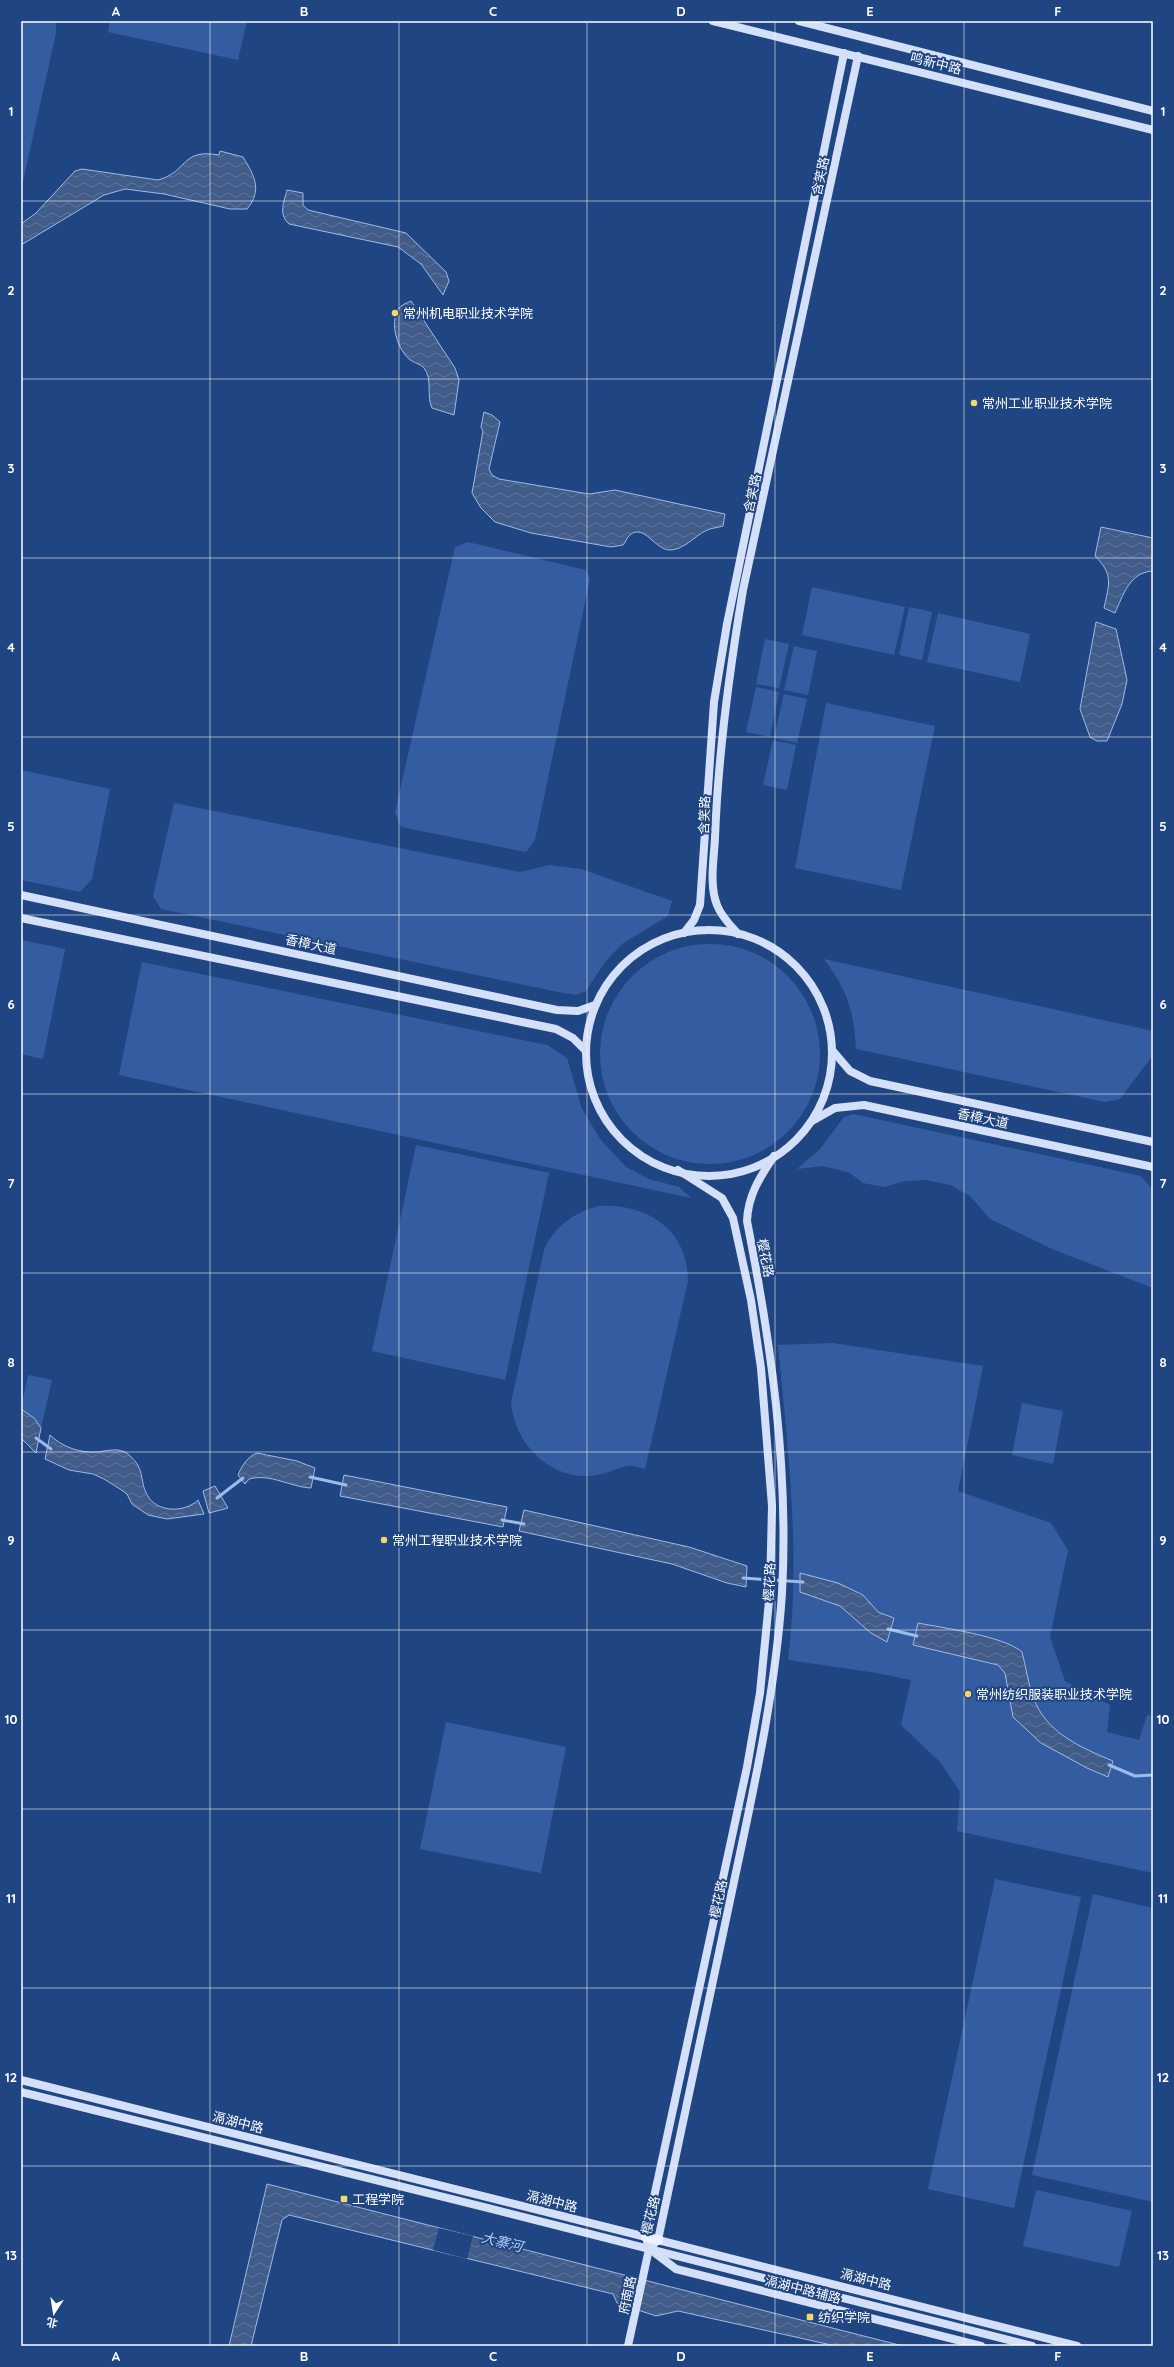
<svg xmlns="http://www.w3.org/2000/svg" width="1174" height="2367" font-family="Quicksand,'Noto Sans SC',sans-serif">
  <defs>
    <pattern id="water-waves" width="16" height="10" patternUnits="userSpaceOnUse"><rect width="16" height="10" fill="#425c8a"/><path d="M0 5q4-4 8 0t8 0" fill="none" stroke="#5e749c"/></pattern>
  </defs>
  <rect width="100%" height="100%" fill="#204583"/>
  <g fill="#345da1">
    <path d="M21 21 56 23V33L21 190Z"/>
    <path d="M110 21H247L238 60 108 32Z"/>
    <path d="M468 542 586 570 590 579 535 840 526 852 401 827 395 812 455 547Z"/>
    <path d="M812 587 905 607 894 655 802 635Z"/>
    <path d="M909 607 932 612 922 660 899 655Z"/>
    <path d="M938 613 1030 634 1020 682 927 662Z"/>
    <path d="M765 639 789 644 779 688 756 684Z"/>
    <path d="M794 646 817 651 808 695 784 690Z"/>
    <path d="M756 687 779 692 770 737 746 732Z"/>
    <path d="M784 694 807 699 797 743 774 738Z"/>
    <path d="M826 703 935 726 901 890 795 868Z"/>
    <path d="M773 740 796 745 787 790 763 785Z"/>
    <path d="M21 770 110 789 92 879 80 892 21 880Z"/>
    <path d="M174 803 520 872 549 865 581 869 672 901 668 916 622 944 605 962 586 991 576 995 563 993 161 909 153 896Z"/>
    <path d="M21 940 65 949 43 1059 21 1054Z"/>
    <circle cx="710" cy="1054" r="110"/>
    <path d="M824 959 1153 1031V1055L1120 1099 1105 1102 856 1049C854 1010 847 990 824 959Z"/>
    <path d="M142 962 547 1045 567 1058 582 1109 600 1139 626 1167 649 1179 679 1187 691 1198 119 1075Z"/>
    <path d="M853 1114 1141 1176 1153 1190V1288L1052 1249 990 1219 970 1196 950 1185 925 1180 905 1181 884 1187 863 1183 850 1173 823 1166 797 1169 820 1149 844 1117Z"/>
    <path d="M416 1145 549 1173 505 1380 372 1351Z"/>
    <path d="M598 1206C645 1203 688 1228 688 1281L645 1469C640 1468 632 1465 627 1466 614 1469 602 1476 588 1476 547 1477 515 1443 511 1403L544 1250C555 1226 572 1214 598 1206Z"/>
    <path d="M833 1343 983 1366 958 1491 1051 1523 1068 1550 1050 1637 1065 1681 1110 1705 1107 1732 1139 1740 1147 1715 1153 1716V1873L957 1831 960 1792 941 1763 901 1725 911 1680 877 1673 788 1660C801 1556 788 1449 778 1345Z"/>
    <path d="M28 1375 52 1380 41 1428 34 1418 21 1409Z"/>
    <path d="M1022 1403 1063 1411 1053 1464 1012 1455Z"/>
    <path d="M446 1722 566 1747 541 1873 420 1849Z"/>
    <path d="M995 1879 1081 1897 1014 2208 928 2189Z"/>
    <path d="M1093 1894 1153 1908V2202L1032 2175Z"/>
    <path d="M1036 2190 1132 2211 1119 2267 1023 2246Z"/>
  </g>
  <g fill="url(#water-waves)" stroke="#9bbbea">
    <path d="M220 151 243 157C254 175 263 190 247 209H230L164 194 125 189 104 195 21 245V224L36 213 75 171 82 169 158 180C188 172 181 148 219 155Z"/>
    <path d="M287 190 303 193V205L308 210 406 233 446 272 449 281 443 295 421 264 398 247 289 224C278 214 284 202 287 190Z"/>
    <path d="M411 301 455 368 459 380 454 415 432 408C426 396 433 379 424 368 421 364 413 363 408 358 397 347 390 324 398 309 401 305 407 303 411 301Z"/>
    <path d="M484 412 492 415 500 422 489 469 492 475 499 479 589 494 615 490 725 514 723 526C717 528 710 528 705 531 694 537 683 550 670 550 655 550 644 523 630 535 627 537 625 543 623 545L611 547 531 533 495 522 481 508 472 493 483 431 481 427Z"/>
    <path d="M1101 527 1153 538V571C1130 572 1123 595 1115 613L1104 608C1109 584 1114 575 1095 556Z"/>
    <path d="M1096 622 1116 629 1127 680 1122 704 1107 741H1097L1090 737 1080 709Z"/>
    <path d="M21 1409 34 1418 41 1428 36 1453 21 1438Z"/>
    <path d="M50 1435C60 1445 76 1452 91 1452 104 1453 118 1445 129 1455 147 1470 138 1482 149 1498 160 1513 186 1512 198 1500L204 1514 167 1519 148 1515 132 1504 127 1494 120 1489 104 1479 93 1474 69 1470 45 1459Z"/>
    <path d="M257 1453 297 1461 315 1468 311 1488C290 1487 270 1473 249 1479L245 1484 238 1475C241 1467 248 1456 257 1453Z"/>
    <path d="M344 1475 507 1507 503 1527 340 1496Z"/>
    <path d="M215 1486 228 1508 209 1513 203 1491Z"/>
    <path d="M524 1510 689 1547 747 1566 746 1587 727 1583 672 1564 519 1531Z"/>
    <path d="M800 1573 838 1583 863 1595 878 1612 894 1618 887 1642 871 1633 840 1606 800 1592Z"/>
    <path d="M918 1623C943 1628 1004 1636 1022 1652 1026 1667 1028 1683 1033 1697 1046 1733 1080 1747 1113 1761L1108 1777 1087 1768 1041 1743 1013 1717 1005 1673 998 1665 913 1645Z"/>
    <path d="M267 2184 903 2346H836L678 2311 656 2316 617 2303 613 2294 289 2215 282 2220 251 2346H229Z"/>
  </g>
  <path fill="#204583" d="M439 2228 473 2236 467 2259 433 2250Z"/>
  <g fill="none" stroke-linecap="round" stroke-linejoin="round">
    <g stroke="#9bbbea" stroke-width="3">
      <path d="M36 1438 51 1449"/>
      <path d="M310 1477 346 1485"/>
      <path d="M217 1498 243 1478"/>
      <path d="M502 1520 524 1524"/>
      <path d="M743 1578 803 1582"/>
      <path d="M888 1629 917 1636"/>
      <path d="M1109 1765 1135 1776 1153 1775"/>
    </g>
    <g stroke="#d3e0f7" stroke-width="8">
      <path d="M713 21 1153 130"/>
      <path d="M799 21 1153 111"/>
      <path d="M21 895 557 1010 578 1011 595 1005"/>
      <path d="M21 918 556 1029 573 1038 586 1051"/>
      <circle cx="709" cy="1053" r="123"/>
      <path d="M684 933 694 920 700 905 714 702 727 624 844 53"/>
      <path d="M738 934C730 925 721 916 717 905 709 885 714 858 715 838 718 754 729 673 743 590L858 56"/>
      <path d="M832 1050 850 1071 870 1081 1153 1142"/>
      <path d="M812 1121 835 1108 864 1105 1153 1167"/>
      <path d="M21 2080 646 2237"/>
      <path d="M21 2092C358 2175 696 2260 1032 2346"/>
      <path d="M658 2240 1077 2346"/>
      <path d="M654 2244 658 2240C682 2130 704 2020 728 1910 750 1805 775 1700 782 1593 789 1468 771 1343 747 1221 748 1195 760 1177 774 1156"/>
      <path d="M655 2253 676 2269 981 2346"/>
      <path d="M628 2346 649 2249 646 2237 648 2225 747 1767 760 1693 770 1591 772 1506 761 1368 751 1300 733 1218 722 1198 678 1170"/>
    </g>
    <path stroke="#ebf1fe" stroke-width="10" d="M646 2237 658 2240"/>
  </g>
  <path fill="none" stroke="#fff" stroke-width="1" stroke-opacity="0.55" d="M210 21V2346M399 21V2346M587 21V2346M775 21V2346M964 21V2346M21 201H1153M21 379H1153M21 558H1153M21 737H1153M21 915H1153M21 1094H1153M21 1273H1153M21 1452H1153M21 1630H1153M21 1809H1153M21 1988H1153M21 2166H1153"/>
  <g fill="#f6d769" stroke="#204583" stroke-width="1.5">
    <circle cx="395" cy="313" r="4"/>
    <circle cx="974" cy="403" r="4"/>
    <circle cx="384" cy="1540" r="4"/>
    <circle cx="968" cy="1694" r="4"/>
    <rect x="340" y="2195" width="8" height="8" rx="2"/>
    <rect x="806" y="2313" width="8" height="8" rx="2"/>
  </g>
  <g text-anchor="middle" stroke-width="4" stroke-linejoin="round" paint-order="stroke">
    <g font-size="13" fill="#fff" stroke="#204583">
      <text transform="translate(936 63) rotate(14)" y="5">鸣新中路</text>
      <text transform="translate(820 176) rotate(-78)" y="5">含笑路</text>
      <text transform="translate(752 493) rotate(-78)" y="5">含笑路</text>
      <text transform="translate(704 815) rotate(-88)" y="5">含笑路</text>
      <text transform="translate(311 944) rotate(12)" y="5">香樟大道</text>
      <text transform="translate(983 1118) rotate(12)" y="5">香樟大道</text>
      <text transform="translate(766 1258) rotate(79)" y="5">樱花路</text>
      <text transform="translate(769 1582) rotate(-87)" y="5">樱花路</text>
      <text transform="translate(718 1899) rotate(-78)" y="5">樱花路</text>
      <text transform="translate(238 2122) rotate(14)" y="5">滆湖中路</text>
      <text transform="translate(552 2201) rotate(14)" y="5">滆湖中路</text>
      <text transform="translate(650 2215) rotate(-76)" y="5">樱花路</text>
      <text transform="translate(866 2279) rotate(14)" y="5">滆湖中路</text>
      <text transform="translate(803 2289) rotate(14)" y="5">滆湖中路辅路</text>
      <text transform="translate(627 2295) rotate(-78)" y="5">府南路</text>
    </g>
    <g font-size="13" fill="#fff" stroke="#204583" text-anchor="start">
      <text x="403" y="318">常州机电职业技术学院</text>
      <text x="982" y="408">常州工业职业技术学院</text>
      <text x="392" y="1545">常州工程职业技术学院</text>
      <text x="976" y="1699">常州纺织服装职业技术学院</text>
      <text x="352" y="2204">工程学院</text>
      <text x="818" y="2322">纺织学院</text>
    </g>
    <g font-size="14" font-style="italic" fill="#b3cbf0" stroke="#204583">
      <text transform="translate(502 2242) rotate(14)" y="5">大寨河</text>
    </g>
  </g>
  <rect width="1174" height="2367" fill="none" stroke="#204583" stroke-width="44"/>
  <g transform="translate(54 2313) rotate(192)" stroke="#204583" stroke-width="3" paint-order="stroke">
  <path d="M0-3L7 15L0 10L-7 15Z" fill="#ffffff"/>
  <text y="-6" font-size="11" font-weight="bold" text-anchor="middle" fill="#ffffff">北</text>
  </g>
  <rect x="22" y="22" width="1130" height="2323" fill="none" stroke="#fff" stroke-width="1.5"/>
  <g font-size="13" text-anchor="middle" font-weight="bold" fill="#fff">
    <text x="116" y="16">A</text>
    <text x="304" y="16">B</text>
    <text x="493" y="16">C</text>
    <text x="681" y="16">D</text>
    <text x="870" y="16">E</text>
    <text x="1058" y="16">F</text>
    <text x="11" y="116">1</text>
    <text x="1163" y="116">1</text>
    <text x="11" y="295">2</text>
    <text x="1163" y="295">2</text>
    <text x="11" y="473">3</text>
    <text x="1163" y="473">3</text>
    <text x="11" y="652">4</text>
    <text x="1163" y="652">4</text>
    <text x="11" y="831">5</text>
    <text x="1163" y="831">5</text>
    <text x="11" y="1009">6</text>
    <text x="1163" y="1009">6</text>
    <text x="11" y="1188">7</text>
    <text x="1163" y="1188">7</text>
    <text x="11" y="1367">8</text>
    <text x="1163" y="1367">8</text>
    <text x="11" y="1545">9</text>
    <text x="1163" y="1545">9</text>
    <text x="11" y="1724">10</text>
    <text x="1163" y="1724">10</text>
    <text x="11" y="1903">11</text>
    <text x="1163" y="1903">11</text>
    <text x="11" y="2082">12</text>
    <text x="1163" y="2082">12</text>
    <text x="11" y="2260">13</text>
    <text x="1163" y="2260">13</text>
    <text x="116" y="2361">A</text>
    <text x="304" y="2361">B</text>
    <text x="493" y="2361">C</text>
    <text x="681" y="2361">D</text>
    <text x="870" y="2361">E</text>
    <text x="1058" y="2361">F</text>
  </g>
</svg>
